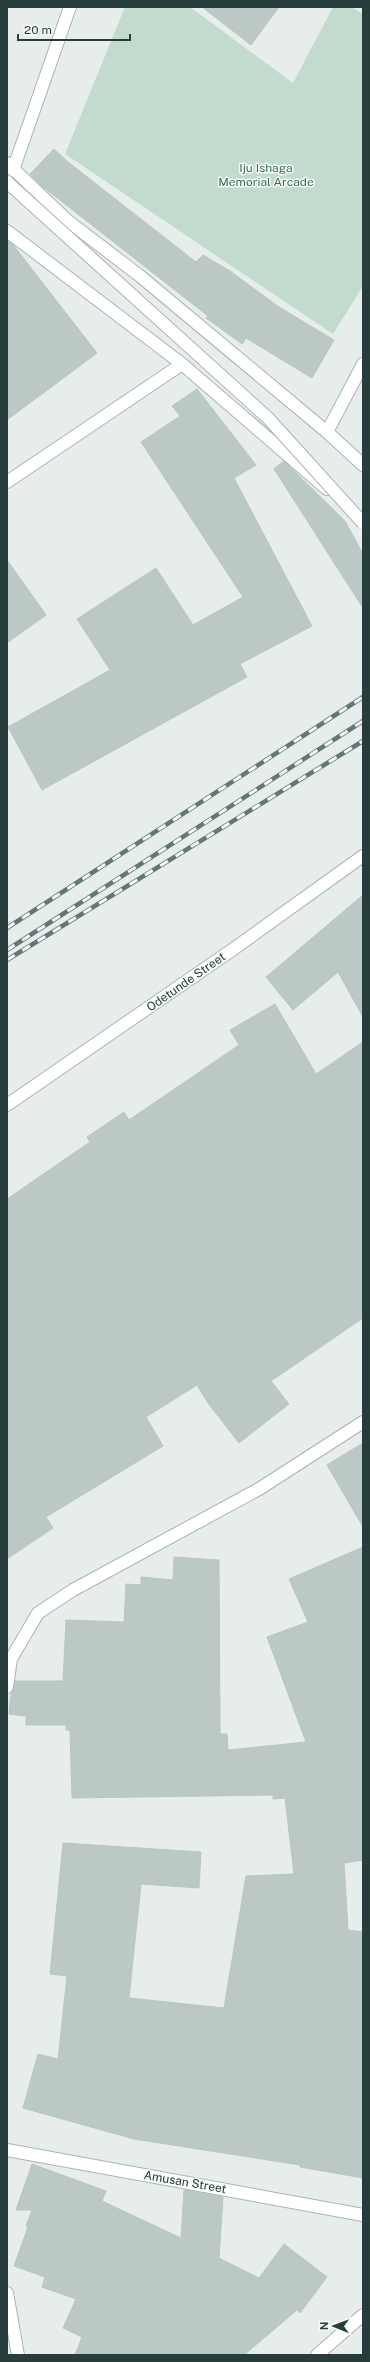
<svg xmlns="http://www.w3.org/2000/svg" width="370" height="2362" font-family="'Public Sans',sans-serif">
  <rect width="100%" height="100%" fill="#e6edeb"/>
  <path fill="#c2dbce" d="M125 7H190L293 83 333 7H351L363 14V286L333 334 65 154Z"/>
  <g fill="#bcc8c5" stroke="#b9c6c3">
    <path d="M202 7H279L251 45Z"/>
    <path d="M54 149 68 162 196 262 203 255 230 271 279 307 334 340 312 378 246 338 242 344 206 318 208 316 42 186 30 174Z"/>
    <path d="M7 240 14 246 97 353 7 420Z"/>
    <path d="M197 389 256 465 234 478 312 626 240 664 247 677 42 790 8 727 110 670 77 619 156 568 193 625 243 597 141 442 180 416 172 406Z"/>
    <path d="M284 461 345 521 363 554V608L274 469Z"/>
    <path d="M7 560 46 615 7 643Z"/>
    <path d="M363 895V1017L338 972 293 1010 266 977Z"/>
    <path d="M275 1004 316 1074 363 1042V1318L271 1381 289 1404 239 1443 208 1403 197 1385 146 1417 163 1446 46 1517 53 1528 7 1559V1199L90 1142 87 1137 124 1112 129 1120 239 1045 230 1030Z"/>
    <path d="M363 1443V1527L327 1465Z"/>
    <path d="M363 1547V1860L344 1863 348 1930 363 1932V2178L300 2167V2165L134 2139 23 2108 38 2054 58 2059 67 1976 50 1974 63 1843 201 1852 199 1888 141 1884 129 1998 224 2008 246 1876 294 1874 285 1798 273 1799V1795L72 1798 70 1730H66V1725H26V1716L9 1714 11 1693 15 1681H63L66 1620 124 1622 126 1584 141 1585V1577L173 1580 174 1557 219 1560 220 1734H227L228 1750 306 1742 267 1637 308 1622 289 1579Z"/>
    <path d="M32 2164 106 2191 102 2201 181 2238 184 2190 223 2197 219 2258 259 2278 284 2244 327 2277 300 2313 297 2310 244 2355H75L82 2337 63 2328 76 2299 42 2287 45 2277 14 2266 28 2227 26 2226 32 2210H16Z"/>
  </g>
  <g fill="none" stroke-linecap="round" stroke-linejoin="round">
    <defs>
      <g id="minor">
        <path d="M7 163 68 221 140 276 327 432 363 465"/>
        <path d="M13 170 70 7"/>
        <path d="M7 231 182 364 327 489"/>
        <path d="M327 432 363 364"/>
        <path d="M7 482 182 364"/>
        <path d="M7 1105 232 950 363 856"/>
        <path d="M7 1687 11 1659 38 1613 73 1590 259 1489 363 1422"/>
        <path d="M7 2150 363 2215"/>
        <path d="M7 2293 18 2355"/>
        <path d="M317 2355 363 2315"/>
      </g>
    </defs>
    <use href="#minor" stroke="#a9b5b3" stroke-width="14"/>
    <use href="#minor" stroke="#fff" stroke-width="12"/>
    <defs>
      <g id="rail">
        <path d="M7 928 363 697"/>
        <path d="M7 950 363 721"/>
        <path d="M7 960 363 741"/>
      </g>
    </defs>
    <use href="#rail" stroke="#627877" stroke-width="4.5"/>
    <use href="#rail" stroke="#f6faf9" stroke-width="3" stroke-dasharray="9" stroke-linecap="butt"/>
    <defs>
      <path id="minor-bridge" d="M7 182 268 418 363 523"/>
    </defs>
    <use href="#minor-bridge" stroke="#a9b5b3" stroke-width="14" stroke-linecap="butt"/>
    <use href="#minor-bridge" stroke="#fff" stroke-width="12"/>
  </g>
  <g text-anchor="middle" stroke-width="3" stroke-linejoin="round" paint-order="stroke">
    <g font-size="12" fill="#367057" stroke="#f6faf9">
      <text x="266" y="172">Iju Ishaga<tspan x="266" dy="14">Memorial Arcade</tspan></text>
    </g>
    <g font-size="12" fill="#273d3c" stroke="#f6faf9">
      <text transform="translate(186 982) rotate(-35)" y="4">Odetunde Street</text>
      <text transform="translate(185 2182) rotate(10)" y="4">Amusan Street</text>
    </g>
  </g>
  <rect width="370" height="2362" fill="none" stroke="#273d3c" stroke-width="16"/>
  <g transform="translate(334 2326) rotate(271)" stroke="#f6faf9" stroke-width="3" paint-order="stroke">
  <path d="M0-3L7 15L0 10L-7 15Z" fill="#273d3c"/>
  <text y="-6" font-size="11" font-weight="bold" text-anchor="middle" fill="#273d3c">N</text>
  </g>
  <path d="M18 34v6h112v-6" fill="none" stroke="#273d3c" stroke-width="2"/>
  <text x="24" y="34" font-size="12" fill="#273d3c" stroke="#f6faf9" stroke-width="3" paint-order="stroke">20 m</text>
</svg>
